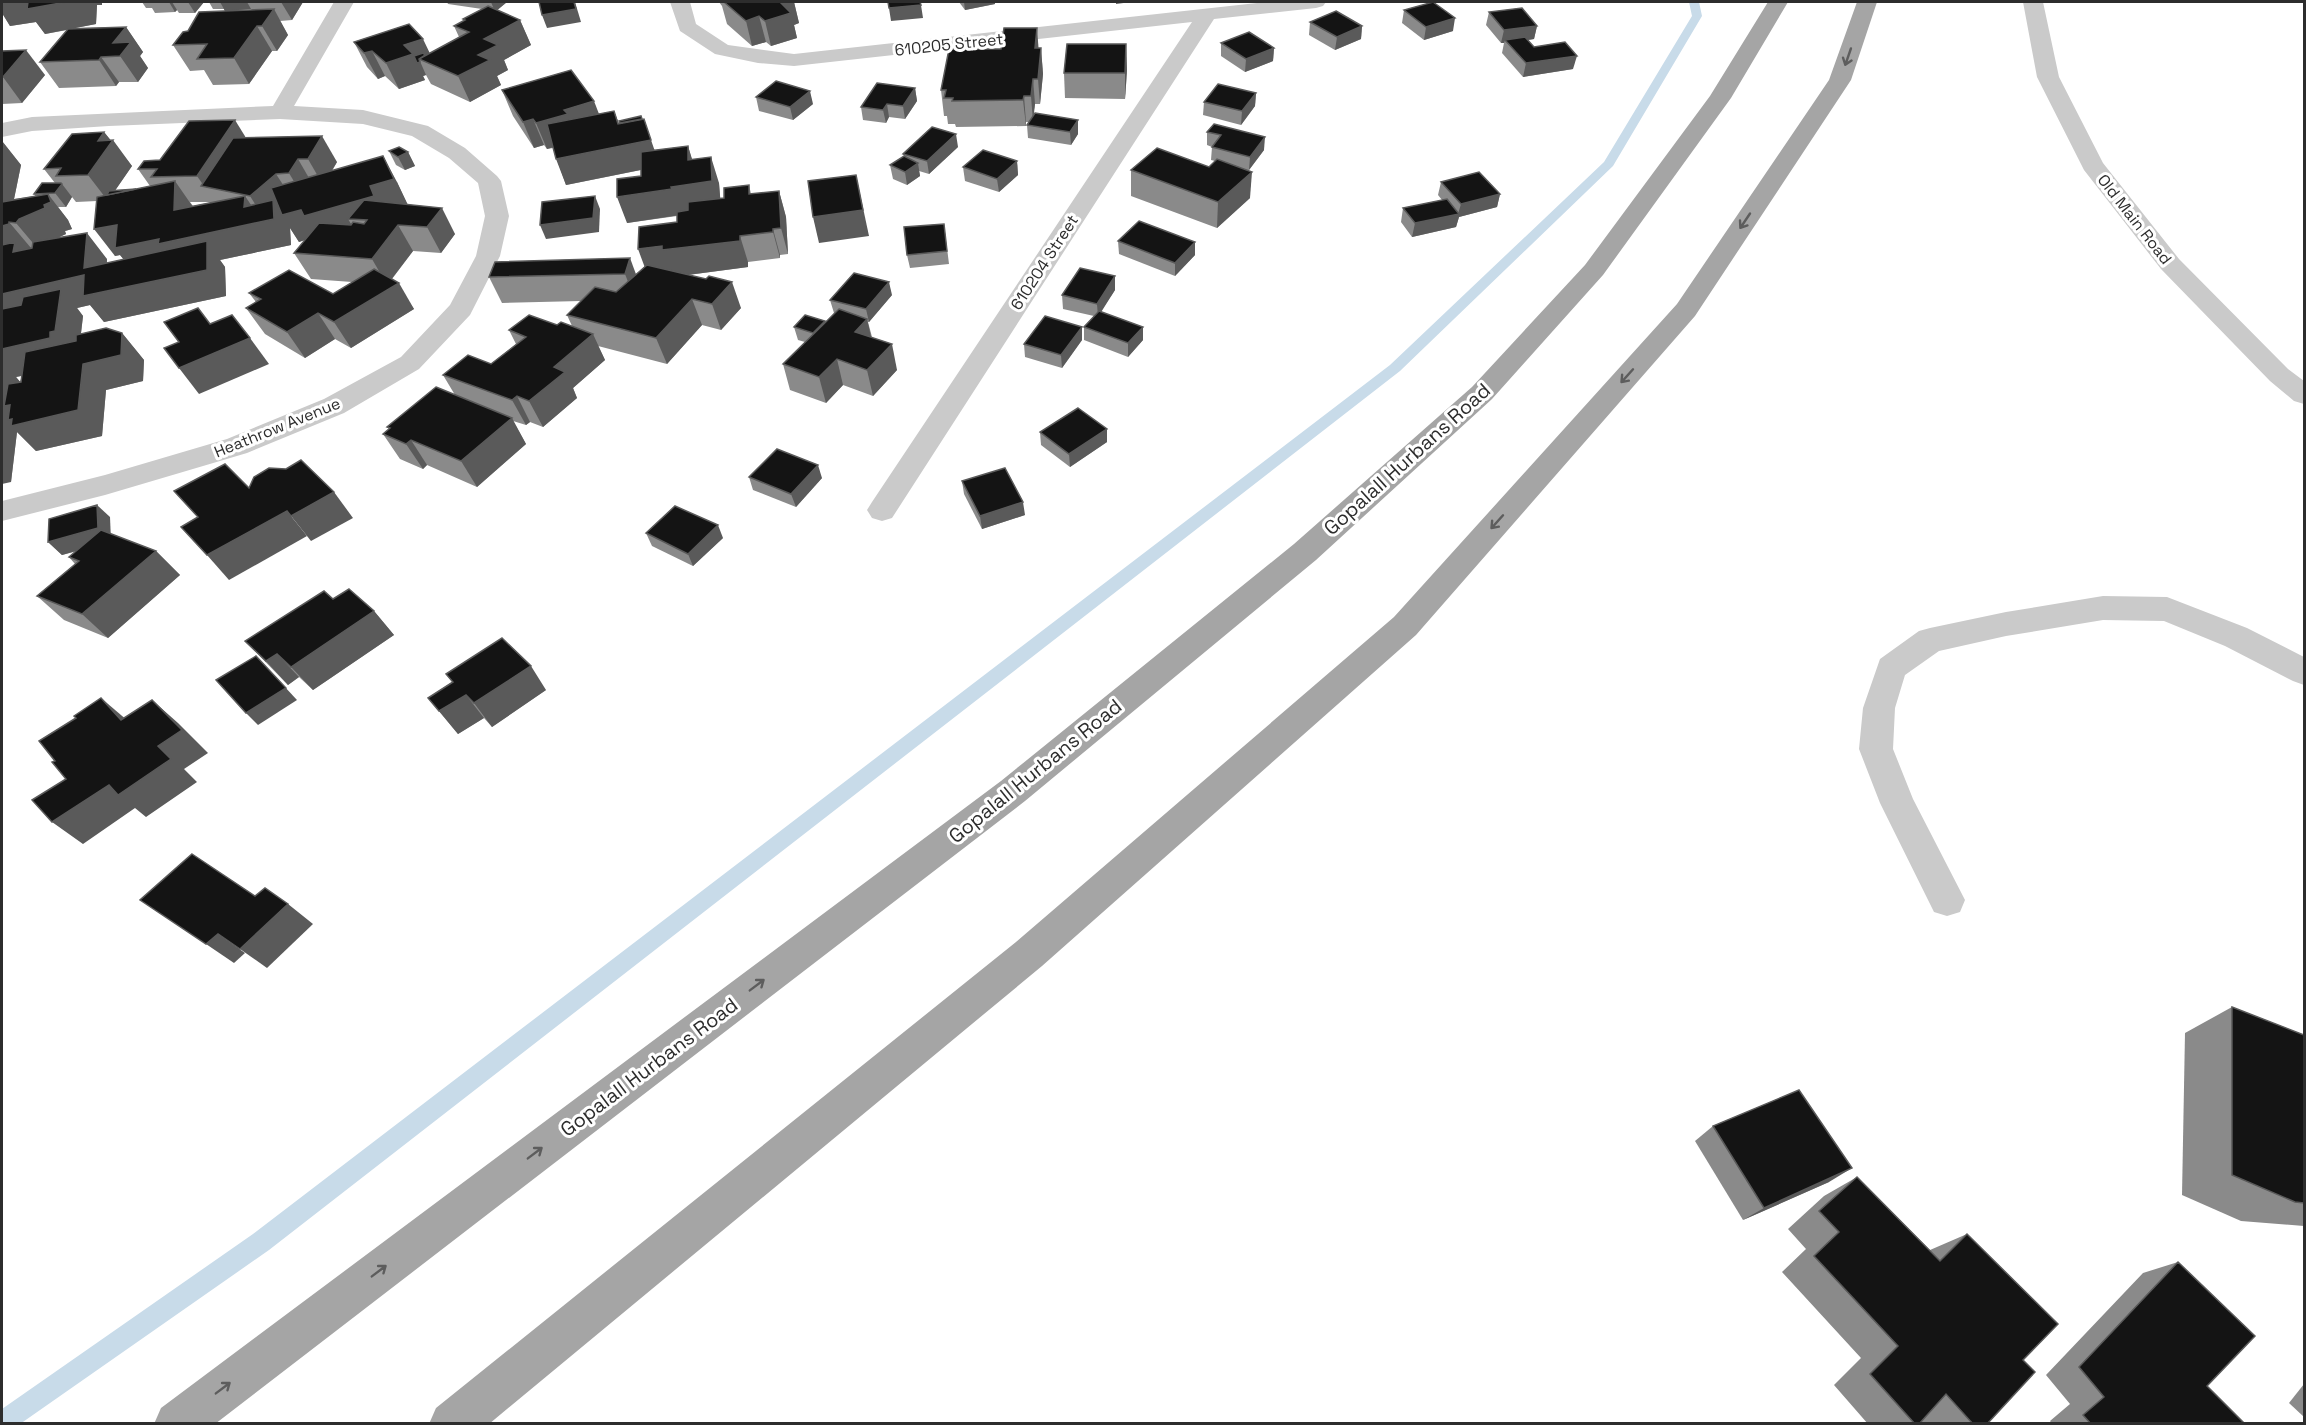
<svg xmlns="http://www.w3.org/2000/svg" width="2306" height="1425" font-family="'Space Grotesk',sans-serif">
  <rect width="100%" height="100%" fill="#fff"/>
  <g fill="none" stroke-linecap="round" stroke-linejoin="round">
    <path fill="#c8dbe9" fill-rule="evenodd" d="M1689 2H1699L1702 16 1613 166 1400 371 269 1250 20 1424H2V1409L253 1234 1390 365 1604 162 1692 16Z"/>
    <g fill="#cacaca" fill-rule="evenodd">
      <path d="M334 2H354L294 106 363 110 428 126 465 148 497 176 501 181 509 216 500 256 470 315 419 369 344 413 247 453 105 495 2 521V501L105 475 227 439 324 399 401 357 450 305 476 256 485 216 478 183 449 158 412 136 363 124 280 119 109 126 32 131 2 137V123L32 117 273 106Z"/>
      <path d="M670 2H690L696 24 728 45 794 54 1266 2H1326L1323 6 1316 8 1214 19 892 518 882 521 872 518 867 510 872 502 1192 22 794 66 758 63 715 54 680 31Z"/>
      <path d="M2023 2H2043L2059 77 2103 163 2179 259 2288 369 2304 381V404L2294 401 2270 381 2161 269 2084 170 2037 77Z"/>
      <path d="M2103 596 2167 597 2247 628 2304 657V685L2293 681 2225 646 2164 621 2103 620 2006 636 1939 651 1905 675 1895 708 1893 749 1913 799 1965 900 1960 912 1947 916 1934 912 1880 803 1859 749 1863 708 1880 659 1919 631 1930 628 2006 612Z"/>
    </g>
    <g fill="#a5a5a5" fill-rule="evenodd">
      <path d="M1768 2H1788L1731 98 1603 275 1492 399 1316 560 1025 801 215 1424H154L161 1408 1001 781 1294 544 1472 387 1585 265 1710 96Z"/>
      <path d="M1857 2H1877L1851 80 1695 316 1416 635 1042 966 489 1424H429L436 1408 1016 942 1394 617 1677 304 1829 80Z"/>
    </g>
  </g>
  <g fill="#8a8a8a" fill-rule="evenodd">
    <path d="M2 2 102 5H97L96 24 75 28 126 27 143 52 140 56 148 68 138 82H119L116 86 59 88 40 62 67 30 45 34 36 22 10 26 2 13Z"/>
    <path d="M142 2H204L195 13H179L177 10 175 12 155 13 152 8H146Z"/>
    <path d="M209 2H303L292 20 280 21 288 35 277 51H272L249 84 213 85 204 70 190 71 173 45 188 31 225 11 224 9H213ZM251 9 252 10 232 11Z"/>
    <path d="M447 2H507L497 10 520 20 531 45 504 60 508 70 497 76 501 85 470 102 431 84 426 75 423 76 425 80 399 89 385 76 378 79 367 67 354 42 430 53 459 37 454 26 464 21 463 19 482 9 448 4Z"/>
    <path d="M719 2H794L799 23 794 25 797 38 771 46 766 42 752 46 727 24 722 6Z"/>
    <path d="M959 2H995V4L965 10Z"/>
    <path d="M1404 10 1453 31 1424 40 1402 23Z"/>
    <path d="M1489 12 1537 26 1534 39 1528 40 1534 47 1573 69 1523 77 1502 53 1504 43H1501L1486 25Z"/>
    <path d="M1310 22 1362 26 1361 39 1335 50 1309 35Z"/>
    <path d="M1221 43 1274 48 1273 61 1245 72 1221 56Z"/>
    <path d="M1126 44 1127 70 1125 99 1065 98 1064 73Z"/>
    <path d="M1039 48H1041L1043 74 1040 104H1035L1033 116 1078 134 1071 145 1028 138 1027 125 1029 122H1026V126L956 127 955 124H948L947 116H944L941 90Z"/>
    <path d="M2 51 45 75 22 103 2 104Z"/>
    <path d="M915 88 917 101 905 119 889 117 886 123 863 120 861 107Z"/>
    <path d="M502 90 599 114 614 111 619 124 655 150 688 146 692 160 719 183 720 199 724 198 749 185 751 194 779 191 786 217 788 254 780 255V258L748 262V267L688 275 741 308 721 330 702 325 667 364 598 346 605 360 573 388 577 398 543 427 530 422 526 425 513 421 526 444 477 487 427 465 423 469 400 459 383 434 389 429 387 427 455 395 443 375 491 364 516 344 509 330 557 325 572 326 567 315 581 301 502 303 489 277 495 262 636 274 645 266 677 222V216L627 223 641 176V170L566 185 553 148 547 149 544 145 534 148 513 116Z"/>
    <path d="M1256 93 1255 106 1241 125 1203 115 1204 102Z"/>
    <path d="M756 97 813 104 793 120 759 111Z"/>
    <path d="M1214 124 1264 150 1249 170 1250 198 1217 228 1131 196V170L1209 167 1215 161 1211 160 1212 147 1207 145V132Z"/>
    <path d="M104 132 132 166 115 190 136 189 150 186 138 169 160 160 246 138 337 162 332 171 397 182 407 204 455 234 441 253 413 251 392 279 414 309 351 348 335 339 305 358 265 334 246 308 256 302 249 293 333 294 352 282 311 279 294 253 305 240 299 242 290 228 291 245 220 260 225 267 226 296 104 322 90 305 77 308 83 316 81 334 122 333 144 360 143 381 106 390 102 436 36 451 17 432 11 482 2 141 21 165 14 199 35 196 34 194 55 183 44 169ZM72 197 76 202 97 201 115 256 120 255 124 259 107 263V259L58 238 66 234 65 231 72 229 68 220 58 207H66ZM190 202H212L193 206ZM22 376 20 382 16 377Z"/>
    <path d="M958 147 929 174 919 171 920 176 907 185 893 179 890 165 904 156 903 154Z"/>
    <path d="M389 151 408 152 415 166 405 170 396 165Z"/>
    <path d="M1017 161 1018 175 999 192 965 181 963 167Z"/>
    <path d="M1441 182 1500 194 1497 207 1459 217 1456 227 1412 237 1401 222 1403 208 1442 200 1438 195Z"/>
    <path d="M944 224 949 264 910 268 907 255Z"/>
    <path d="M1118 241 1195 255 1175 276 1119 254Z"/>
    <path d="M1115 276V290L1101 311 1143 340 1128 357 1084 340V327L1094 316 1063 309 1062 295Z"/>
    <path d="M892 295 869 322H868L872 337 897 370 873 396 843 385 826 403 790 390 783 364 805 342 798 340 794 327 825 321 826 322 834 313 830 300Z"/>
    <path d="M1082 327V340L1062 368 1025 357 1024 344Z"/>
    <path d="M1040 432 1107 442 1070 467 1041 445Z"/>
    <path d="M749 477 822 478 796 507 753 490Z"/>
    <path d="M962 481 1025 515 982 529 964 494Z"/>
    <path d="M110 517V534L156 551 180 575 108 638 64 620 37 596 75 564 69 557 77 551 62 555 48 542Z"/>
    <path d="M646 533 723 538 693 566 652 546Z"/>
    <path d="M333 599 374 611 394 635 313 690 299 677 288 685 245 641Z"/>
    <path d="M446 674 546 690 492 727 484 718 458 734 428 698 452 682Z"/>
    <path d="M2232 1007 2304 1035V1226L2241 1221 2182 1195 2185 1033Z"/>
    <path d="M1713 1126 1829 1182 1743 1220 1695 1141Z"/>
    <path d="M1857 1177 1930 1250 1967 1234 2023 1360 1987 1424H1923L1921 1421 1919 1424H1868L1834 1385 1861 1358 1782 1272 1806 1249 1788 1229 1824 1196Z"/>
    <path d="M2178 1262 2207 1386 2245 1424H2052L2050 1421 2070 1404 2046 1375 2143 1273Z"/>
    <path d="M2304 1384V1417L2289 1403Z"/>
  </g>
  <g fill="#5a5a5a">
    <path d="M2 2H102V5H97L96 24 45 34 36 22 10 26 2 13Z"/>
    <path d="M169 2H172L177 10 175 12Z"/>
    <path d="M188 2H204L195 13Z"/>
    <path d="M220 2H247L251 9 225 11Z"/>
    <path d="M281 2H303L292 20Z"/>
    <path d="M491 2H507L495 12Z"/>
    <path d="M575 2 581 22 547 28 542 15Z"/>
    <path d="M779 2H794L799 23 794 25 797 38 771 46 765 21Z"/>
    <path d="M964 2H995V4L965 10Z"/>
    <path d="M1116 2H1131L1116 4Z"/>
    <path d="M921 5 923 18 891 21 889 8Z"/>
    <path d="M274 9 288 35 277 51 262 26Z"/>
    <path d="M759 16 766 42 752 46 746 21Z"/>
    <path d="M1455 18 1453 31 1424 40 1426 27Z"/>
    <path d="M520 20 531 45 504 60 508 70 497 76 501 85 470 102 458 76 478 55 484 39Z"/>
    <path d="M257 26 272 51 249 84 234 58Z"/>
    <path d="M1362 26 1361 39 1335 50 1337 37Z"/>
    <path d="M1537 26 1534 39 1508 43 1505 40 1504 43H1501L1504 30Z"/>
    <path d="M126 27 143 52 140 56 148 68 138 82 120 56 113 43Z"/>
    <path d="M1037 28 1039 54 1035 48Z"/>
    <path d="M423 39 435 64 419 59 426 75 423 76 425 80 399 89 386 63 404 45Z"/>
    <path d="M1126 44 1127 70 1125 99V73Z"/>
    <path d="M1041 48 1043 74 1040 104 1038 79Z"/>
    <path d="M1274 48 1273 61 1245 72 1246 59Z"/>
    <path d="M26 50 45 75 22 103 3 77Z"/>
    <path d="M372 51 385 76 378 79 364 53Z"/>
    <path d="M1577 56 1573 69 1523 77 1526 63Z"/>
    <path d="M101 57 119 82 116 86 99 60Z"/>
    <path d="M1033 79 1035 104 1033 122 1031 96Z"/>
    <path d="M915 88 917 101 905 119 903 106Z"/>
    <path d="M810 91 813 104 793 120 790 107Z"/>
    <path d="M1256 93 1255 106 1241 125 1242 111Z"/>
    <path d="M1024 96 1026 122V126L1023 100Z"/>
    <path d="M594 101 604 127 578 140 547 149 536 123 564 110Z"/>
    <path d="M887 104 889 117 886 123 883 110Z"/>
    <path d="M614 111 624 137 651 140 660 166 566 185 556 159 618 124Z"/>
    <path d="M533 119 544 145 534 148 523 122Z"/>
    <path d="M235 120 251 146 204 186 197 176Z"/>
    <path d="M1078 120V134L1071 145 1070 132Z"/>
    <path d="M104 132 112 142 113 140 132 166 108 201 88 175 98 141Z"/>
    <path d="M956 134 958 147 929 174 927 161Z"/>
    <path d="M322 136 337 162 323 185 308 159Z"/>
    <path d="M1265 137 1264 150 1249 170 1250 157Z"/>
    <path d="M2 141 21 165 13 204 2 206Z"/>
    <path d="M688 146 696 172 711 157 719 183 721 207 680 215 627 223 617 197 671 187 688 160Z"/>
    <path d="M408 152 415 166 405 170 398 157Z"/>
    <path d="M383 156 397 182 408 205 367 220 348 219 356 232 316 236 299 242 290 228 291 245 220 260 225 267 226 296 104 322 90 305 77 308 83 316 78 357 73 364 16 377 22 384 83 364 122 333 144 360 143 381 106 390 102 436 36 451 17 432 11 482 2 484V294L84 268 87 233 107 259 105 291 135 274 120 255 115 256 94 229 174 210 175 181 193 207H244L245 196 262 221H266L250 196 276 174 293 200 370 186Z"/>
    <path d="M298 159 313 185 305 200 289 173Z"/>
    <path d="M1017 161 1018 175 999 192 997 179Z"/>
    <path d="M918 163 920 176 907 185 905 172Z"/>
    <path d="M1252 172 1250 198 1217 228 1218 202Z"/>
    <path d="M856 175 869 236 819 243 813 217Z"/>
    <path d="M62 184 72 197 66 207 55 193Z"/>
    <path d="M779 191 786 217 788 254 781 228Z"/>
    <path d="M48 194 68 220 72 229 65 231 66 234 41 245 38 249 16 223 19 219 44 205Z"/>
    <path d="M1500 194 1497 207 1459 217 1456 227 1412 237 1415 223 1458 214 1461 204Z"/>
    <path d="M595 196 600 209 599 232 546 239 540 225Z"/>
    <path d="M442 208 455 234 441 253 427 227Z"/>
    <path d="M9 222 31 248 2 272V226Z"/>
    <path d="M398 225 413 251 387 285 372 259Z"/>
    <path d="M773 229 780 255V258L773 232Z"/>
    <path d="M740 236 748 262V267L672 277 648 276 638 249Z"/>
    <path d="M1195 242V255L1175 276V263Z"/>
    <path d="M630 258 640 285 635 300 625 274Z"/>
    <path d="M1115 276V290L1098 317 1097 304Z"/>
    <path d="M732 282 741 308 721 330 712 304Z"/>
    <path d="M889 282 892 295 869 322 866 309Z"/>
    <path d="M399 283 414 309 351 348 334 322Z"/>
    <path d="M692 299 702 325 667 364 656 338Z"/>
    <path d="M318 313 335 339 305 358 287 332Z"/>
    <path d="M867 319 873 345 855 332Z"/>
    <path d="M1082 327V340L1062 368 1061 355Z"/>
    <path d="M1143 327V340L1128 357V343Z"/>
    <path d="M593 334 605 360 573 388 577 398 543 427 529 401 554 367Z"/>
    <path d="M250 338 269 364 199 394 179 368Z"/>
    <path d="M892 344 897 370 873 396 867 370Z"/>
    <path d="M837 359 843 385 826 403 819 377Z"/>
    <path d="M517 396 530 422 526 425 512 400Z"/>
    <path d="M512 418 526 444 477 487 461 461Z"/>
    <path d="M1107 429V442L1070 467 1069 454Z"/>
    <path d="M411 440 427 465 423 469 406 444Z"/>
    <path d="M818 465 822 478 796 507 791 494Z"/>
    <path d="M334 492 353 518 311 541 291 516Z"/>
    <path d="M1023 502 1025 515 982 529 980 516Z"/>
    <path d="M97 505 110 517 111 541 62 555 48 542Z"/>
    <path d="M287 511 307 536 229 580 207 555Z"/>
    <path d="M718 525 723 538 693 566 688 554Z"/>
    <path d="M156 551 180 575 108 638 82 614Z"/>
    <path d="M374 611 394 635 313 690 291 667Z"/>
    <path d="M277 654 299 677 288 685 266 661Z"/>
    <path d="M256 656 297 700 258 725 246 713Z"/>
    <path d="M531 666 546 690 492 727 474 703Z"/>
    <path d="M466 695 484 718 458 734 439 711Z"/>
    <path d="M101 698 128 721 121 720Z"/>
    <path d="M152 700 178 723 208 753 184 769 197 782 146 817 135 808 83 844 52 822 109 785 158 746Z"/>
    <path d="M288 904 313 924 267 968 240 949Z"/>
    <path d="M218 934 245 953 234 963 206 944Z"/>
    <path d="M1852 1168 1829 1182 1743 1220 1764 1208Z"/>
  </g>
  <g fill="#141414" stroke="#5a5a5a" stroke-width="1.5">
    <path d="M28 2H66L27 9Z"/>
    <path d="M539 2H574L576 9 542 15Z"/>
    <path d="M724 2H783H780L791 13 765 21 759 16 746 21Z"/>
    <path d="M888 2H920L921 5 889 8Z"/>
    <path d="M1433 2 1455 18 1426 27 1404 10Z"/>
    <path d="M488 6 520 20 484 39 498 45 478 55 490 60 458 76 419 59 469 32 454 26 465 20 463 19Z"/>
    <path d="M1522 8 1537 26 1504 30 1489 12Z"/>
    <path d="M274 9 262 26H257L234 58 197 59 207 44 173 45 183 32 188 31 199 12Z"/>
    <path d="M1336 11 1362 26 1337 37 1310 22Z"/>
    <path d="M409 24 423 39 404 45 413 54 386 63 372 51 364 53 354 42Z"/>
    <path d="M126 27 113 43 131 42 120 56 101 57 99 60 40 62 68 29Z"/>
    <path d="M1004 28H1037L1035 48H1041L1038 79H1033L1031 96H1024L1023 100 952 101 953 98H944L946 90H941L949 49H1001Z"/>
    <path d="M1249 32 1274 48 1246 59 1221 43Z"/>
    <path d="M1525 37 1534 47 1565 42 1577 56 1526 63 1505 40Z"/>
    <path d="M1067 44H1126L1125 73H1064Z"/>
    <path d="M26 50 3 77H2V51Z"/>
    <path d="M423 53 425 55 419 59 420 62 417 63 414 56Z"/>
    <path d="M571 70 594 101 564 110 568 114 536 123 533 119 523 122 502 90Z"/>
    <path d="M776 81 810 91 790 107 756 97Z"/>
    <path d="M877 83 915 88 903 106 887 104 883 110 861 107Z"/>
    <path d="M1218 84 1256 93 1242 111 1204 102Z"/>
    <path d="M614 111 618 124 644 119 651 140 556 159 547 124Z"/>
    <path d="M1035 113 1078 120 1070 132 1027 125Z"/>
    <path d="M641 116 642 119 620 123 619 121Z"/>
    <path d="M235 120 197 176 151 177 157 169H138L144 161 160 160 189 121Z"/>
    <path d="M1214 124 1265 137 1250 157 1212 147 1221 135 1207 132Z"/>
    <path d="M932 127 956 134 927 161 903 154Z"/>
    <path d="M104 132 98 141 113 140 88 175 56 176 61 168 44 169 72 134Z"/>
    <path d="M322 136 308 159H298L289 173 276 174 250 196 201 186 233 138Z"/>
    <path d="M688 146V160L711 157 712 181 671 187 672 189 617 197V179L641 176V152Z"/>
    <path d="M399 147 408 152 398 157 389 151Z"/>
    <path d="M1157 148 1209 167 1217 159 1252 172 1218 202 1131 170Z"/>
    <path d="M983 150 1017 161 997 179 963 167Z"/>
    <path d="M383 156 394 179 370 186 374 196 304 216 301 210 282 215 271 188Z"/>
    <path d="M904 156 918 163 905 172 890 165Z"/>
    <path d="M1479 172 1500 194 1461 204 1441 182Z"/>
    <path d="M856 175 863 210 813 217 808 181Z"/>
    <path d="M175 181 174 210 245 196 244 207 273 200 274 219 158 244 159 239 115 248 117 225 94 229 97 197Z"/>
    <path d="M42 183H61L62 184 55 193 34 194Z"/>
    <path d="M749 185V194L779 191 781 228 773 229V232L740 236V241L662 250V246L638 249 639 227 677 222V212L688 210V202L724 198V188Z"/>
    <path d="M136 189 107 195 109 191Z"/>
    <path d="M48 194 51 202 44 205 45 208 19 219 16 223 9 222V224L2 226V202Z"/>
    <path d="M595 196 593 218 540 225 542 202Z"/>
    <path d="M1447 199 1459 214 1415 223 1403 208Z"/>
    <path d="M364 200 442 208 427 227 398 225 372 259 294 253 319 223 351 225 353 222 364 224 367 220 348 219Z"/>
    <path d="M1139 221 1195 242 1175 263 1118 241Z"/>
    <path d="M944 224 947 251 907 255 904 227Z"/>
    <path d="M87 233 84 268 207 241V270L83 296 84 275 2 294V245L15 242 13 252 32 248 33 242Z"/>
    <path d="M630 258 625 274 489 277 495 262Z"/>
    <path d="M647 265 706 279 709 276 732 282 712 304 692 299 656 338 567 315 595 287 616 292Z"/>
    <path d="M1080 268 1115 276 1097 304 1062 295Z"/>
    <path d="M374 269 399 283 334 322 318 313 287 332 246 308 261 299 249 293 289 270 333 294Z"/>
    <path d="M854 273 889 282 866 309 830 300Z"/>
    <path d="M61 289 55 331 50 332V338L2 349V309L21 305 23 297Z"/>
    <path d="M198 308 210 324 232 315 250 338 179 368 164 348 179 342 164 322Z"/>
    <path d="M839 309 867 319 855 332 892 344 867 370 837 359 819 377 783 364Z"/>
    <path d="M1099 311 1143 327 1128 343 1084 327Z"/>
    <path d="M529 315 557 325 561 322 593 334 554 367 565 372 529 401 517 396 512 400 443 375 468 355 491 364 526 337 509 330Z"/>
    <path d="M805 315 825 321 813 333 794 327Z"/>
    <path d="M1045 316 1082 327 1061 355 1024 344Z"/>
    <path d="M106 328 122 333 121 355 83 364 78 410 11 426 12 419 8 420 10 405 4 406 8 384 21 382 25 352 76 341V335Z"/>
    <path d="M436 387 512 418 461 461 411 440 406 444 383 434 390 428 387 427Z"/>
    <path d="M1078 408 1107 429 1069 454 1040 432Z"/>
    <path d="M777 449 818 465 791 494 749 477Z"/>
    <path d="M301 460 334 492 291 516 287 511 207 555 181 527 198 517 174 491 225 464 249 488 254 477 269 468 286 469Z"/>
    <path d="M1005 468 1023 502 980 516 962 481Z"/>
    <path d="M97 505 98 528 48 542 49 519Z"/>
    <path d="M675 506 718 525 688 554 646 533Z"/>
    <path d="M101 530 156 551 82 614 37 596 79 561 69 557Z"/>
    <path d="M349 589 374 611 291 667 277 654 266 661 245 641 324 591 333 599Z"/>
    <path d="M502 638 531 666 474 703 466 695 439 711 428 698 453 682 446 674Z"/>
    <path d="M256 656 286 688 246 713 216 680Z"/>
    <path d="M101 698 121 720 152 700 182 730 158 746 171 759 118 795 109 785 52 822 32 800 66 779 52 762 55 761 39 741 76 718 74 716Z"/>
    <path d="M192 854 255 896 265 888 288 904 240 949 218 934 206 944 140 900Z"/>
    <path d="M2232 1007 2304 1035V1203L2295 1202 2232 1175Z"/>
    <path d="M1799 1090 1852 1168 1764 1208 1713 1126Z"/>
    <path d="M1857 1177 1940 1261 1967 1234 2058 1324 2023 1360 2035 1372 1987 1424H1973L1946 1394 1919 1424H1915L1870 1374 1898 1346 1814 1256 1839 1232 1819 1211Z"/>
    <path d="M2178 1262 2255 1336 2207 1386 2245 1424H2091L2083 1415 2104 1397 2079 1367Z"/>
  </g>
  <defs><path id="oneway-shaft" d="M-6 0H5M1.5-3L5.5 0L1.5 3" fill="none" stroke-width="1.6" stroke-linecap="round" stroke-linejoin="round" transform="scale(1.5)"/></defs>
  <g stroke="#5d5d5d">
    <use href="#oneway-shaft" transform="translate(1848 57) rotate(109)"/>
    <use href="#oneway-shaft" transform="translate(1745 221) rotate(124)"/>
    <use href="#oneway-shaft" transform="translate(1627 376) rotate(132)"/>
    <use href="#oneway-shaft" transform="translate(1497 522) rotate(132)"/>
    <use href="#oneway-shaft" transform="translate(757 985) rotate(-37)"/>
    <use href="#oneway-shaft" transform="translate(535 1153) rotate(-37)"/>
    <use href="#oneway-shaft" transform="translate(379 1271) rotate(-37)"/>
    <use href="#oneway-shaft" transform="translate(223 1388) rotate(-37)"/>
  </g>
  <g text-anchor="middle" stroke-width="6" stroke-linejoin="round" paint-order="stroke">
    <g font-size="16" fill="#2d2d2d" stroke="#fff">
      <text transform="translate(949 44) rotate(-6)" y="6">610205 Street</text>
      <text transform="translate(2135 219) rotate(52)" y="6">Old Main Road</text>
      <text transform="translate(1044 262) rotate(-57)" y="6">610204 Street</text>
      <text transform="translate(277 427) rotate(-22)" y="6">Heathrow Avenue</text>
    </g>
    <g font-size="20" fill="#2d2d2d" stroke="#fff">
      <text transform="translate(1407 459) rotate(-42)" y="7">Gopalall Hurbans Road</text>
      <text transform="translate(1035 771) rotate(-39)" y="7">Gopalall Hurbans Road</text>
      <text transform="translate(649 1067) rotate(-37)" y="7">Gopalall Hurbans Road</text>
    </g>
  </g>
  <rect width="2306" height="1425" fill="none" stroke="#2d2d2d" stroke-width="6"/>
</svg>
